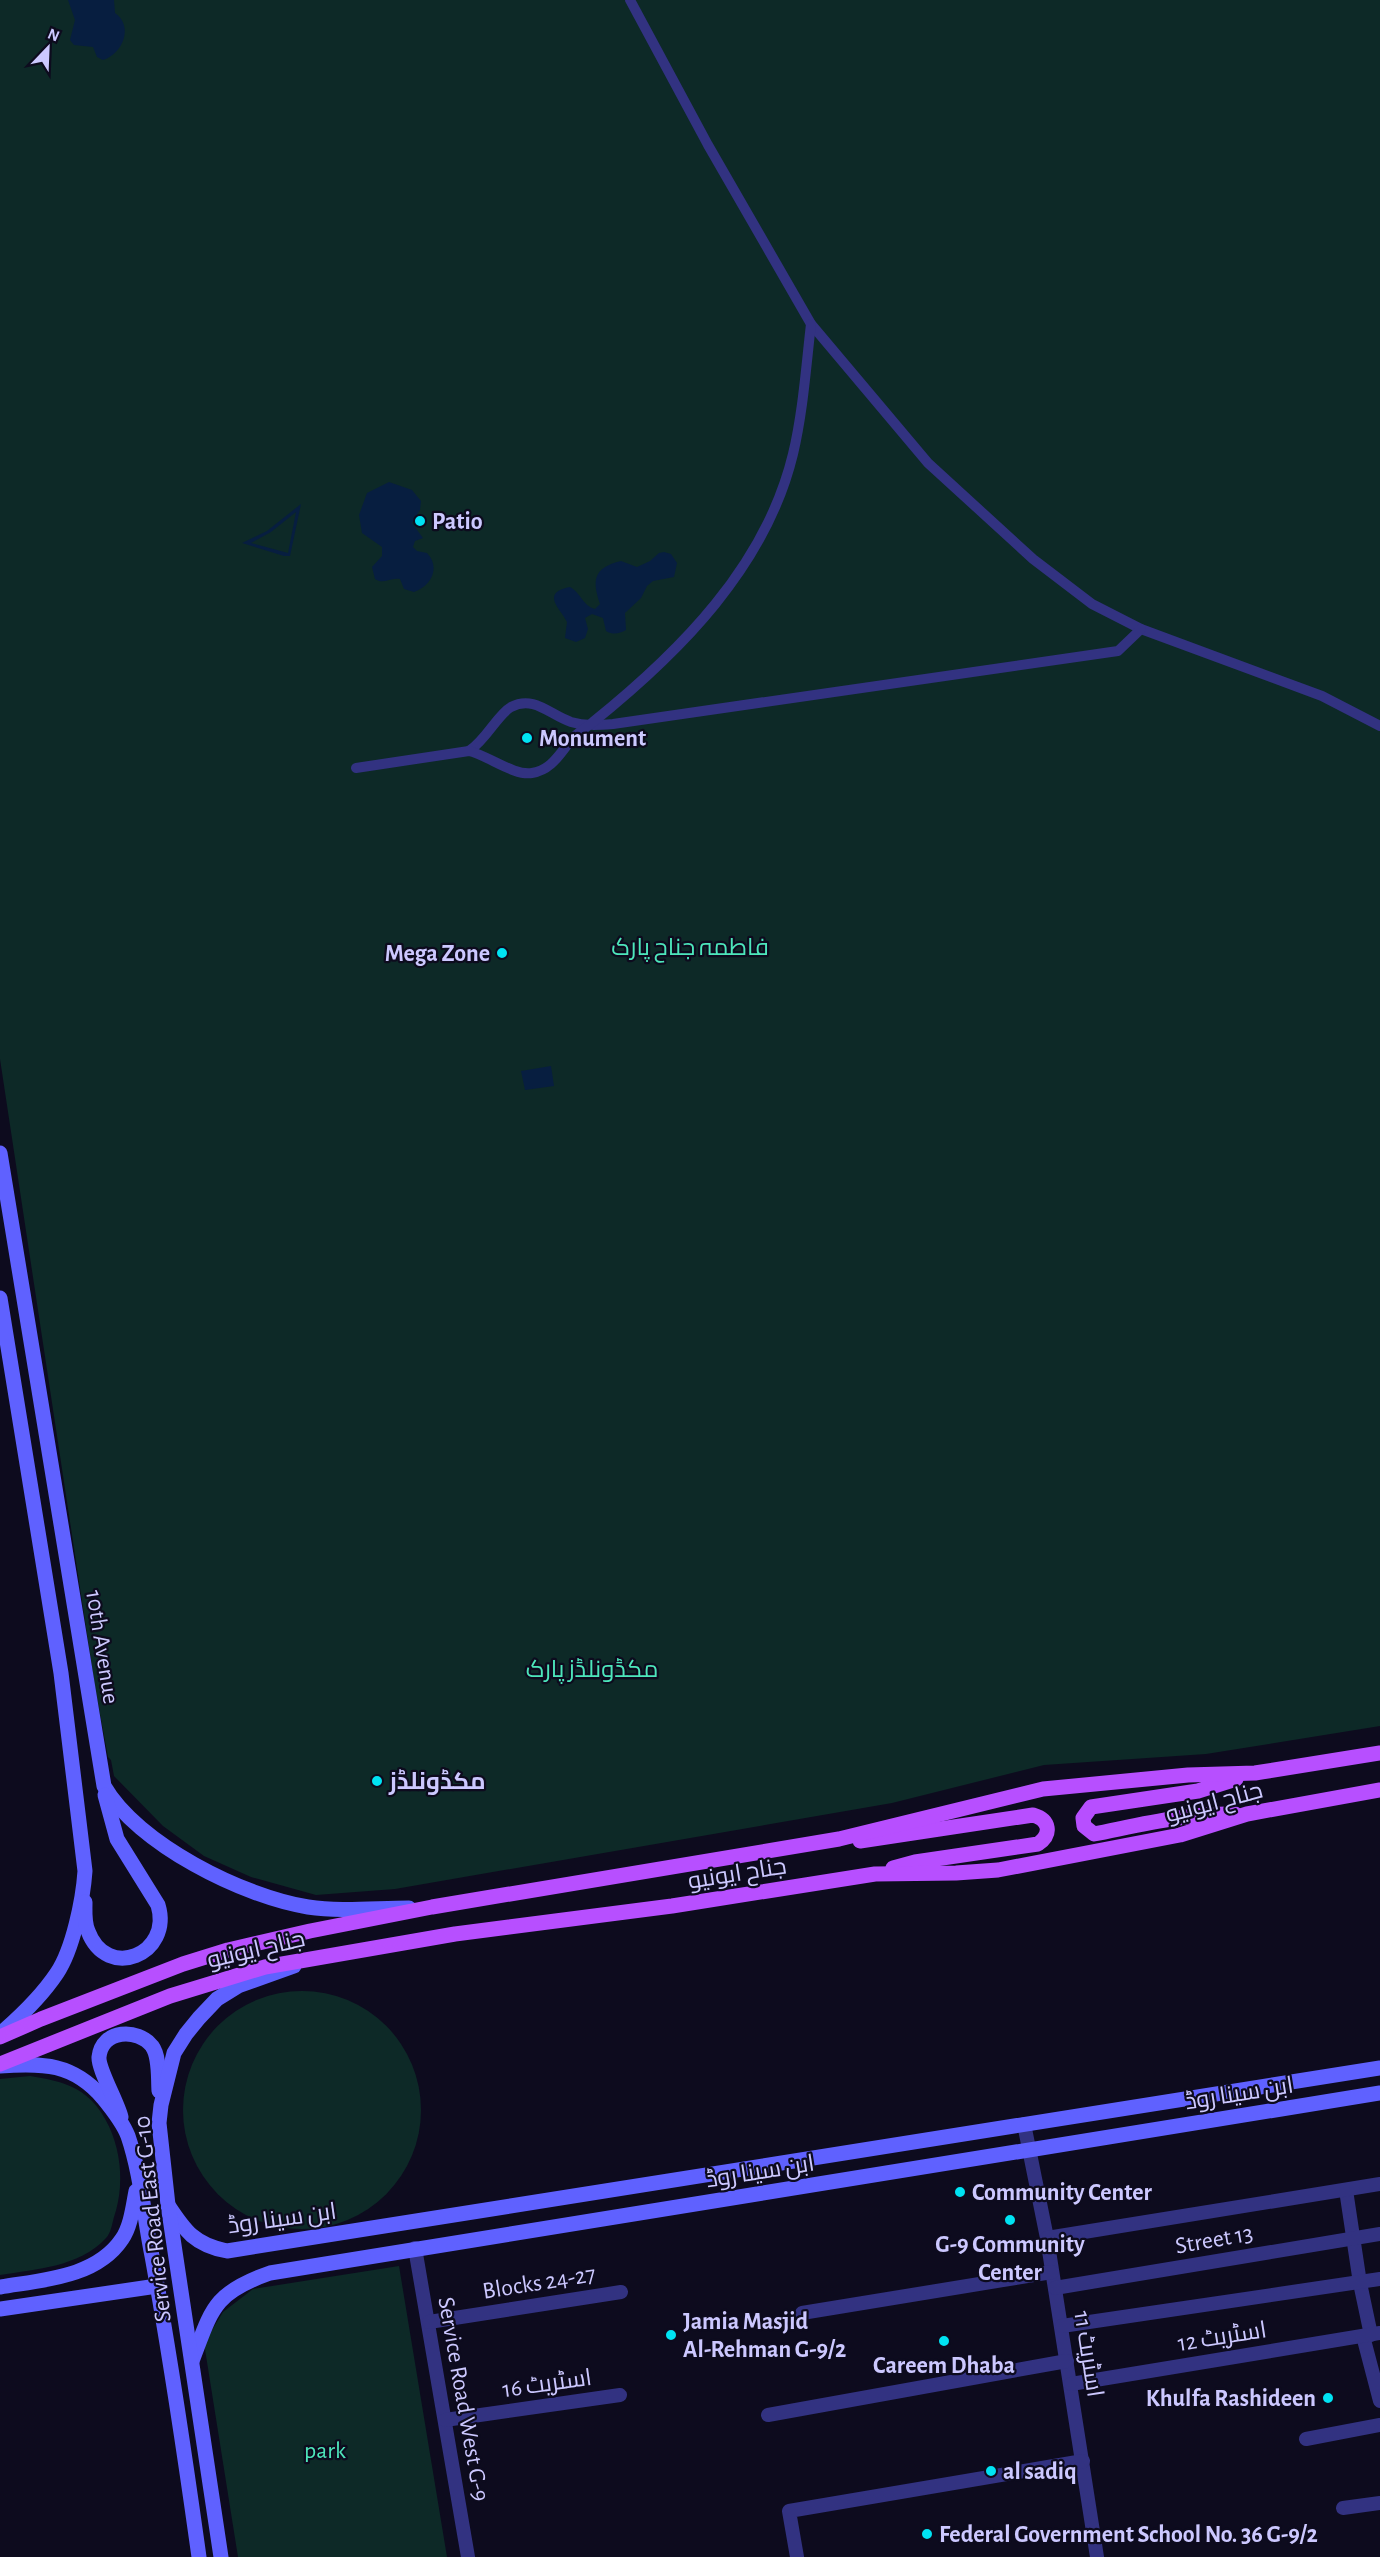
<svg xmlns="http://www.w3.org/2000/svg" width="1380" height="2557" font-family="'Alegreya Sans',Cairo,sans-serif">
  <rect width="100%" height="100%" fill="#0d0b1e"/>
  <g fill="#0d2927">
    <path d="M0 0H1380V1726L1206 1754 1044 1765 892 1803 395 1889 316 1895 251 1877 204 1856 163 1826 114 1776 111 1760 108 1757 95 1687 0 1059Z"/>
    <circle cx="302" cy="2110" r="119"/>
    <path d="M30 2076C53 2080 74 2083 92 2101 120 2131 127 2180 114 2217 112 2224 111 2233 106 2238 79 2267 37 2269 0 2275V2079Z"/>
    <path d="M399 2266 447 2557H238L204 2343 223 2312 253 2289Z"/>
  </g>
  <g fill="#071e40" fill-rule="evenodd">
    <path d="M68 0H114L115 13C134 26 123 54 103 60L97 57 93 47 74 45 70 40 75 20Z"/>
    <path d="M389 482 412 490 421 501 420 510 412 523 423 538 415 541 413 547 417 551 427 553C441 568 431 586 414 592L404 589 400 579C390 577 384 585 375 579L372 567 382 556V547L362 533 359 515 367 493Z"/>
    <path d="M301 504 290 556H284L242 543 267 531ZM296 512 288 553 251 543 271 532Z"/>
    <path d="M664 552 671 554 677 563 674 577 653 581 647 586 641 598 625 613 626 630C619 634 613 635 606 631L603 618 592 614 585 618 588 629 585 638 576 642 565 638 567 622C562 610 539 593 570 587 581 593 583 606 595 609L600 604C592 580 593 568 621 561L637 567 650 561 659 553Z"/>
    <path d="M551 1066 554 1086 525 1090 521 1071Z"/>
  </g>
  <g fill="none" stroke-linecap="round" stroke-linejoin="round">
    <g stroke="#323281" stroke-width="10">
      <path d="M630 0 708 145 811 324 928 463 1033 559 1092 604 1141 629 1322 696 1380 726"/>
      <path d="M469 751C487 739 497 715 511 707 534 695 550 715 571 722 585 726 599 725 613 724L1118 651 1141 629"/>
      <path d="M356 768 469 751C489 756 514 776 532 773 552 770 560 753 572 739 578 732 586 728 593 722 680 652 766 566 793 454 803 412 806 367 811 324"/>
    </g>
    <g stroke="#323281" stroke-width="14">
      <path d="M1024 2124 1047 2238 1097 2557"/>
      <path d="M1346 2190 1360 2283 1371 2335"/>
      <path d="M1047 2238 1380 2184"/>
      <path d="M415 2248 468 2557"/>
      <path d="M1055 2288 1380 2234"/>
      <path d="M802 2313 1052 2272"/>
      <path d="M429 2322 621 2292"/>
      <path d="M1062 2326 1380 2279"/>
      <path d="M1363 2336 1380 2401"/>
      <path d="M1071 2384 1380 2333"/>
      <path d="M768 2415 1067 2361"/>
      <path d="M445 2420 620 2395"/>
      <path d="M1306 2439 1380 2425"/>
      <path d="M1343 2508 1380 2503"/>
      <path d="M797 2557 789 2511 1083 2461"/>
    </g>
    <g stroke="#5f61ff" stroke-width="15">
      <path d="M0 1153 104 1786C137 1844 244 1897 308 1907 341 1912 376 1908 409 1908"/>
      <path d="M0 1298 61 1673 85 1871C83 1900 73 1949 57 1973 41 1997 21 2016 0 2034"/>
      <path d="M85 1902C85 1912 84 1922 88 1931 107 1982 173 1954 158 1905L117 1839 105 1795"/>
      <path d="M0 2066C43 2063 73 2063 103 2098 112 2109 123 2123 128 2136 141 2174 144 2217 152 2256 170 2356 185 2456 199 2557"/>
      <path d="M121 2117C117 2101 98 2069 99 2057 102 2029 138 2028 152 2046 160 2057 158 2078 159 2091"/>
      <path d="M168 2205C185 2231 195 2245 227 2251L1380 2068"/>
      <path d="M0 2287C41 2280 96 2278 122 2239 131 2226 133 2206 136 2191"/>
      <path d="M0 2309 157 2286"/>
      <path d="M192 2361C212 2309 213 2293 270 2273L1380 2093"/>
      <path d="M221 2557 168 2205 159 2123 161 2105 174 2053 186 2034 199 2018 217 1999 238 1986 294 1966"/>
    </g>
    <g stroke="#b74fff" stroke-width="15">
      <path d="M1235 1814C1187 1813 1140 1825 1094 1834L1084 1826 1083 1818 1091 1807 1198 1791 1236 1779"/>
      <path d="M860 1841 1033 1815C1050 1820 1052 1834 1038 1844L915 1862 893 1868"/>
      <path d="M0 2037 41 2019 183 1964 228 1950 310 1931 432 1907 839 1839 1043 1789 1188 1775 1255 1773 1380 1753"/>
      <path d="M0 2064 170 1996 265 1967 455 1934 672 1906 875 1874 956 1873 998 1870 1180 1835 1247 1814 1380 1790"/>
    </g>
  </g>
  <g fill="#00e3f3" stroke="#0d0b1e" stroke-width="2">
    <circle cx="420" cy="521" r="6"/>
    <circle cx="527" cy="738" r="6"/>
    <circle cx="502" cy="953" r="6"/>
    <circle cx="377" cy="1781" r="6"/>
    <circle cx="960" cy="2192" r="6"/>
    <circle cx="1010" cy="2220" r="6"/>
    <circle cx="671" cy="2335" r="6"/>
    <circle cx="944" cy="2341" r="6"/>
    <circle cx="1328" cy="2398" r="6"/>
    <circle cx="991" cy="2471" r="6"/>
    <circle cx="927" cy="2534" r="6"/>
  </g>
  <g text-anchor="middle" stroke-width="4.5" stroke-linejoin="round" paint-order="stroke">
    <g font-size="24" font-weight="bold" fill="#ccc8ff" stroke="#0d0b1e" text-anchor="start">
      <text x="432" y="529">Patio</text>
      <text x="539" y="746">Monument</text>
      <text x="490" y="961" text-anchor="end">Mega Zone</text>
      <text x="389" y="1789">مکڈونلڈز</text>
      <text x="972" y="2200">Community Center</text>
      <text x="1010" y="2252" text-anchor="middle">G-9 Community<tspan x="1010" dy="28">Center</tspan></text>
      <text x="683" y="2329">Jamia Masjid<tspan x="683" dy="28">Al-Rehman G-9/2</tspan></text>
      <text x="944" y="2373" text-anchor="middle">Careem Dhaba</text>
      <text x="1316" y="2406" text-anchor="end">Khulfa Rashideen</text>
      <text x="1003" y="2479">al sadiq</text>
      <text x="939" y="2542">Federal Government School No. 36 G-9/2</text>
    </g>
    <g font-size="24" fill="#4de6bb" stroke="#0d0b1e">
      <text x="690" y="955">فاطمہ جناح پارک</text>
      <text x="592" y="1677">مکڈونلڈز پارک</text>
      <text x="325" y="2458">park</text>
    </g>
    <g font-size="24" fill="#ccc8ff" stroke="#0d0b1e">
      <text transform="translate(103 1647) rotate(81)" y="8">10th Avenue</text>
      <text transform="translate(1214 1802) rotate(-15)" y="8">جناح ایونیو</text>
      <text transform="translate(737 1873) rotate(-9)" y="8">جناح ایونیو</text>
      <text transform="translate(256 1949) rotate(-13)" y="8">جناح ایونیو</text>
      <text transform="translate(1239 2093) rotate(-9)" y="8">ابن سینا روڈ</text>
      <text transform="translate(760 2171) rotate(-9)" y="8">ابن سینا روڈ</text>
      <text transform="translate(282 2218) rotate(-8)" y="8">ابن سینا روڈ</text>
      <text transform="translate(152 2219) rotate(-96)" y="8">Service Road East G-10</text>
      <text transform="translate(1214 2239) rotate(-10)" y="8">Street 13</text>
      <text transform="translate(539 2282) rotate(-9)" y="8">Blocks 24-27</text>
      <text transform="translate(1222 2336) rotate(-9)" y="8">اسٹریٹ 12</text>
      <text transform="translate(1089 2354) rotate(81)" y="8">اسٹریٹ 11</text>
      <text transform="translate(547 2383) rotate(-8)" y="8">اسٹریٹ 16</text>
      <text transform="translate(464 2399) rotate(80)" y="8">Service Road West G-9</text>
    </g>
  </g>
  <g transform="translate(48 48) rotate(23)" stroke="#0d0b1e" stroke-width="4.5" paint-order="stroke">
  <path d="M0-4.5L10 22L0 15L-10 22Z" fill="#ccc8ff"/>
  <text y="-9" font-size="16" font-weight="bold" text-anchor="middle" fill="#ccc8ff">N</text>
  </g>
</svg>
